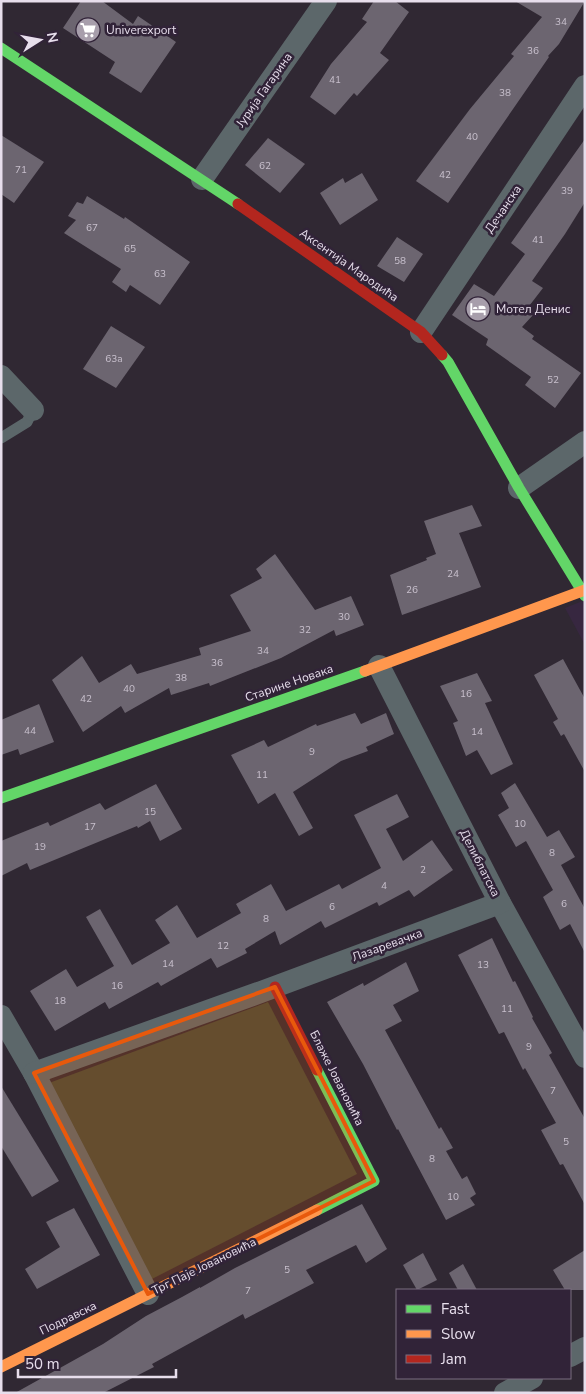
<svg xmlns="http://www.w3.org/2000/svg" width="586" height="1394" font-family="'Nunito Sans',sans-serif">
  <rect width="100%" height="100%" fill="#302833"/>
  <path fill="#372740" d="M585 600V645L565 608Z"/>
  <path fill="#454a37" d="M268 1002 357 1174 150 1280 49 1083Z"/>
  <g fill="#6c6570">
    <path d="M81 1H102L133 24 138 16 176 42 141 93 109 73 115 62 63 28Z"/>
    <path d="M374 1H395L409 12 380 53 389 60 357 96 354 93 335 115 310 97 331 64 367 22 362 19Z"/>
    <path d="M515 1H585L559 44 548 56 549 57 448 203 416 181 470 109 514 56 511 54 542 17Z"/>
    <path d="M1 135 44 162 14 203 1 194Z"/>
    <path d="M268 138 305 164 280 193 245 165Z"/>
    <path d="M585 139V202L565 234 532 281 543 288 526 310 533 315 522 327 534 336 532 339 581 373 555 408 525 385 531 377 486 345 488 339 452 315 474 284 494 296 525 254 511 243Z"/>
    <path d="M362 173 378 200 340 225 320 193 343 178 345 183Z"/>
    <path d="M87 196 124 219 125 217 190 262 160 305 130 285 126 292 112 282 121 269 64 233 76 220 68 216 77 202 83 204Z"/>
    <path d="M397 237 423 254 404 282 377 266Z"/>
    <path d="M111 326 145 347 116 388 83 369Z"/>
    <path d="M472 505 482 526 459 533 481 587 402 615 390 575 427 560 426 558 436 554 424 521Z"/>
    <path d="M275 554 315 610 351 596 364 625 336 636 334 630 281 658 210 686 209 683 171 695 169 688 125 713 121 706 83 732 52 680 82 656 99 683 131 664 137 674 201 655 199 648 251 631 230 595 262 578 256 569Z"/>
    <path d="M563 659 585 699V772L564 734 561 736 553 722 558 719 534 675Z"/>
    <path d="M477 673 492 701 485 703 513 764 491 775 477 750 466 756 453 723 458 721 440 686Z"/>
    <path d="M39 704 54 742 20 755 18 749 1 755V720Z"/>
    <path d="M355 713 361 724 386 713 394 734 366 747 368 751 341 761 293 792 313 828 299 836 275 793 258 804 231 755 264 740 268 747 316 724 317 726Z"/>
    <path d="M515 783 547 837 559 830 575 857 561 865 585 909V953L570 924 560 930 543 897 553 890 526 841 516 847 498 815 509 808 501 793Z"/>
    <path d="M156 784 182 829 160 841 150 821 138 828 137 826 30 870 27 863 1 876V841L48 822 50 826 100 803 105 810Z"/>
    <path d="M397 794 409 817 386 829 403 861 432 840 453 870 414 897 409 890 379 906 377 902 325 928 321 921 280 945 275 931 245 949 247 953 217 968 211 958 161 986 158 982 109 1009 105 1002 55 1031 30 991 66 969 77 987 114 966 86 917 100 909 132 965 170 943 155 920 177 905 197 938 241 913 236 904 271 884 286 911 339 884 342 889 381 868 354 815Z"/>
    <path d="M492 938 513 982 515 981 533 1017 532 1018 552 1053 549 1055 585 1119V1205L563 1164 560 1165 541 1130 556 1123 525 1068 523 1070 504 1032 499 1034 458 955Z"/>
    <path d="M406 962 419 991 393 1005 402 1021 385 1030 439 1129 441 1127 453 1148 446 1151 462 1179 467 1176 476 1194 470 1198 475 1205 446 1220 398 1129 397 1130 363 1064 327 1002 363 983 364 986Z"/>
    <path d="M1 1086 59 1181 32 1197 1 1146Z"/>
    <path d="M362 1204 387 1249 366 1263 356 1245 306 1270 314 1283 245 1319 243 1314 152 1364 154 1367 103 1393H15L103 1344 146 1316 182 1297 200 1287V1288L235 1268Z"/>
    <path d="M74 1208 100 1255 37 1289 25 1269 60 1247 46 1222Z"/>
    <path d="M585 1250V1290H565L553 1270Z"/>
    <path d="M423 1253 437 1280 417 1290 403 1265Z"/>
    <path d="M463 1264 477 1290H458L449 1273Z"/>
  </g>
  <g fill="none" stroke-linecap="round" stroke-linejoin="round">
    <path stroke="#5c676a" stroke-width="11" d="M1 438 27 422 33 410"/>
    <g stroke="#5c676a" stroke-width="22">
      <path d="M202 179 326 1"/>
      <path d="M421 332 585 86"/>
      <path d="M1 376 33 410"/>
      <path d="M519 488 585 442"/>
      <path d="M379 666 500 903 585 1057"/>
      <path d="M1 1016 34 1073 148 1294"/>
      <path d="M34 1073 261 992 500 903"/>
      <path d="M570 1356 585 1348"/>
      <path d="M505 1393 532 1378"/>
    </g>
    <g stroke="#63d668" stroke-width="11">
      <path d="M1 48 238 204"/>
      <path d="M442 355 448 362 519 488 585 596"/>
      <path d="M1 798 365 671"/>
      <path d="M317 1210 374 1181 317 1070"/>
    </g>
    <g stroke="#ff974d" stroke-width="11">
      <path d="M365 671 585 590"/>
      <path d="M1 1367 317 1210"/>
    </g>
    <g stroke="#b3261e" stroke-width="11">
      <path d="M238 204 421 332 442 355"/>
      <path d="M275 987 317 1070"/>
    </g>
  </g>
  <path fill="#e8590c" fill-opacity="0.2" stroke="#e8590c" stroke-width="4" stroke-linejoin="round" d="M275 987 374 1181 148 1294 34 1073Z"/>
  <defs>
    <symbol id="supermarket-disc" viewBox="-11 -11 22 22"><circle r="9.5" fill="#a79eab" stroke="#312338"/><path d="M-6-5.5h2.5l.6 2H6L4.5 2H-2.5L-4.4-4H-6ZM-1.5 3.2a1.3 1.3 0 1 0 .1 0ZM3 3.2a1.3 1.3 0 1 0 .1 0Z" fill="#fff"/></symbol>
    <symbol id="hotel-disc" viewBox="-11 -11 22 22"><circle r="9.5" fill="#a79eab" stroke="#312338"/><path d="M-6-4.5h1.5V1H6V5H4.5V3h-9V5H-6ZM-4 0a1.8 1.8 0 1 1 3.6 0ZM.5 0V-2.5h3Q6-2.5 6 0Z" fill="#fff"/></symbol>
  </defs>
  <g fill-rule="evenodd">
    <use href="#supermarket-disc" x="74" y="16" width="28" height="28"/>
    <use href="#hotel-disc" x="464" y="295" width="28" height="28"/>
  </g>
  <g text-anchor="middle" stroke-width="5" stroke-linejoin="round" paint-order="stroke">
    <g font-size="10" fill="#c8c0cd">
      <text x="561" y="25">34</text>
      <text x="533" y="54">36</text>
      <text x="335" y="83">41</text>
      <text x="505" y="96">38</text>
      <text x="472" y="140">40</text>
      <text x="265" y="169">62</text>
      <text x="21" y="173">71</text>
      <text x="445" y="178">42</text>
      <text x="567" y="194">39</text>
      <text x="92" y="231">67</text>
      <text x="538" y="243">41</text>
      <text x="130" y="252">65</text>
      <text x="400" y="264">58</text>
      <text x="160" y="277">63</text>
      <text x="114" y="362">63a</text>
      <text x="553" y="383">52</text>
      <text x="453" y="577">24</text>
      <text x="412" y="593">26</text>
      <text x="344" y="620">30</text>
      <text x="305" y="633">32</text>
      <text x="263" y="654">34</text>
      <text x="217" y="666">36</text>
      <text x="181" y="681">38</text>
      <text x="129" y="692">40</text>
      <text x="466" y="697">16</text>
      <text x="86" y="702">42</text>
      <text x="30" y="734">44</text>
      <text x="477" y="735">14</text>
      <text x="312" y="755">9</text>
      <text x="262" y="778">11</text>
      <text x="150" y="815">15</text>
      <text x="520" y="827">10</text>
      <text x="90" y="830">17</text>
      <text x="40" y="850">19</text>
      <text x="552" y="856">8</text>
      <text x="423" y="873">2</text>
      <text x="384" y="889">4</text>
      <text x="564" y="907">6</text>
      <text x="332" y="910">6</text>
      <text x="266" y="922">8</text>
      <text x="223" y="949">12</text>
      <text x="168" y="967">14</text>
      <text x="483" y="968">13</text>
      <text x="117" y="989">16</text>
      <text x="60" y="1004">18</text>
      <text x="507" y="1012">11</text>
      <text x="529" y="1050">9</text>
      <text x="553" y="1094">7</text>
      <text x="566" y="1145">5</text>
      <text x="432" y="1162">8</text>
      <text x="453" y="1200">10</text>
      <text x="287" y="1273">5</text>
      <text x="248" y="1294">7</text>
    </g>
    <g font-size="12" fill="#e7deec" stroke="#312338" text-anchor="start">
      <text x="106" y="34">Univerexport</text>
      <text x="496" y="313">Мотел Денис</text>
    </g>
    <g font-size="12" fill="#e7deec" stroke="#312338">
      <text transform="translate(264 90) rotate(-55)" y="4">Јурија Гагарина</text>
      <text transform="translate(503 209) rotate(-56)" y="4">Дечанска</text>
      <text transform="translate(349 265) rotate(35)" y="4">Аксентија Мародића</text>
      <text transform="translate(289 683) rotate(-19)" y="4">Старине Новака</text>
      <text transform="translate(480 863) rotate(63)" y="4">Делиблатска</text>
      <text transform="translate(387 945) rotate(-20)" y="4">Лазаревачка</text>
      <text transform="translate(337 1078) rotate(63)" y="4">Блаже Јовановића</text>
      <text transform="translate(204 1266) rotate(-26)" y="4">Трг Паје Јовановића</text>
      <text transform="translate(68 1318) rotate(-26)" y="4">Подравска</text>
    </g>
  </g>
  <rect width="586" height="1394" fill="none" stroke="#e7deec" stroke-width="5"/>
  <rect x="396" y="1289" width="175" height="90" fill="#312338" stroke="#7a6e80"/>
  <rect x="406" y="1305" width="25" height="8" fill="#63d668" stroke="#7a6e80"/>
  <text x="441" y="1314" font-size="15" fill="#e7deec">Fast</text>
  <rect x="406" y="1330" width="25" height="8" fill="#ff974d" stroke="#7a6e80"/>
  <text x="441" y="1339" font-size="15" fill="#e7deec">Slow</text>
  <rect x="406" y="1355" width="25" height="8" fill="#b3261e" stroke="#7a6e80"/>
  <text x="441" y="1364" font-size="15" fill="#e7deec">Jam</text>
  <g transform="translate(40 40) rotate(79)" stroke="#312338" stroke-width="4" paint-order="stroke">
  <path d="M0-4L9 19L0 12L-9 19Z" fill="#e7deec"/>
  <text y="-8" font-size="14" font-weight="bold" text-anchor="middle" fill="#e7deec">N</text>
  </g>
  <path d="M18 1369v8h158v-8" fill="none" stroke="#e7deec" stroke-width="2.5"/>
  <text x="25" y="1369" font-size="15" fill="#e7deec" stroke="#312338" stroke-width="4" paint-order="stroke">50 m</text>
</svg>
